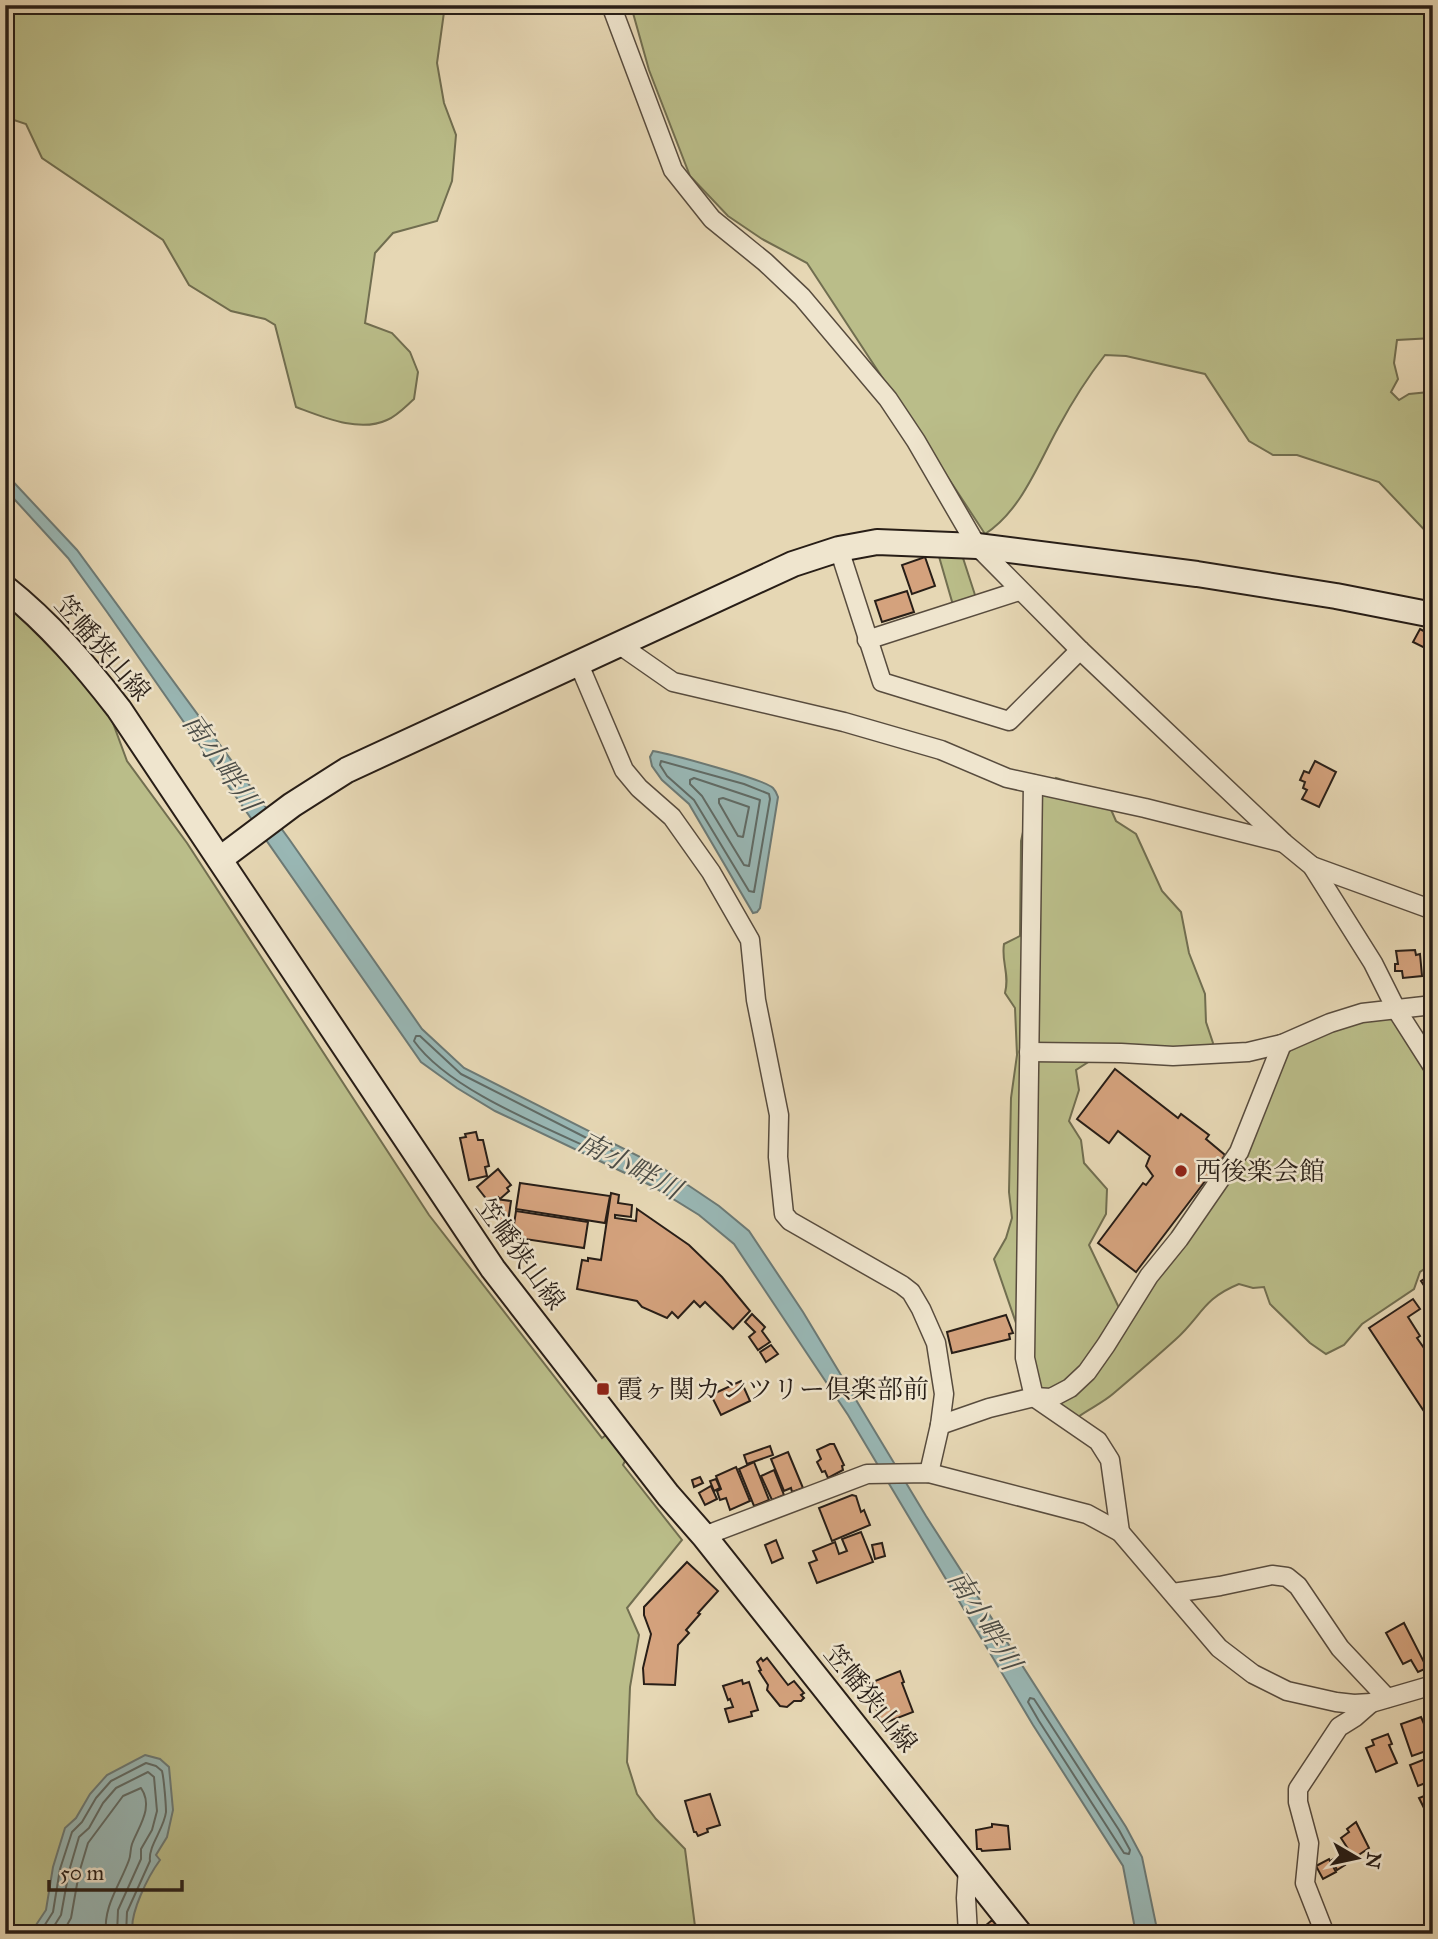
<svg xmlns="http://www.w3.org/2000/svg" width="1438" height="1939" font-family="'IM FELL Great Primer','Noto Serif JP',serif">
  <rect width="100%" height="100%" fill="#e6d7b4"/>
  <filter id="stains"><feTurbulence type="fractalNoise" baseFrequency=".00286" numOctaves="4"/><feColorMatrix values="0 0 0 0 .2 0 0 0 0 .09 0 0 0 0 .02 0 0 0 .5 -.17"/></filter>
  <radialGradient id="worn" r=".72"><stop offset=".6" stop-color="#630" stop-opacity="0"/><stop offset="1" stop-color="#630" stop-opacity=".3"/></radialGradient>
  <g fill="#babd89" stroke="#716e50" stroke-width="2">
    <path d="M5 5H445L437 63 444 103 456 135 452 181 437 221 393 233 375 253 365 323 392 333 410 352 418 372 414 399C406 406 397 416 387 420 359 433 323 417 296 407L275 325 265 319 231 311 189 285 163 240 42 158 26 124 5 117Z"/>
    <path d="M627 5H1433V338L1397 340 1394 363 1398 379 1391 392 1399 400 1409 394 1429 392 1433 386V539L1379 482 1297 455H1273L1249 441 1205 374 1126 356 1105 355C1087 378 1072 402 1058 428 1038 464 1021 511 985 534L807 263 762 239 728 216 690 176 649 70 633 13Z"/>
    <path d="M938 553 962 555 976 598 953 605Z"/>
    <path d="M5 601 76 674 110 715 127 761 187 843 429 1215 602 1438 606 1435 614 1442 625 1461 623 1465 682 1540 627 1608 639 1635 630 1687 627 1762 637 1794 656 1819 685 1849 696 1934H5Z"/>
    <path d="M1056 778 1082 786 1109 805 1116 821 1136 834 1162 891 1181 912 1189 953 1205 994 1206 1022 1213 1043 1206 1061H1090L1076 1070 1079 1090 1069 1121 1081 1140 1084 1163 1107 1189 1106 1214 1089 1245 1120 1310 1146 1295 1289 1051C1309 1040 1357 1018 1380 1017 1386 1017 1395 1021 1402 1023L1433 1075V1263L1420 1272 1414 1289 1362 1324 1344 1345 1326 1354 1310 1343 1270 1304 1264 1287 1253 1288 1239 1284C1202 1299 1202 1316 1175 1340 1155 1358 1134 1376 1114 1393 1104 1402 1089 1409 1078 1417L1039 1390 994 1259 1006 1238 1012 1218 1009 1192 1011 1098 1017 1055 1015 1008 1005 993C1010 974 1001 962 1004 944L1020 936 1021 841 1029 805Z"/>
  </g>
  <g fill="#99b8b6" stroke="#6c7a76" stroke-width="2">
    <path d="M5 473 77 550 289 839 422 1029 464 1068 664 1169 719 1206 749 1231 803 1312 926 1516 1126 1827 1142 1857 1158 1934H1136L1123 1866 1033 1725 848 1415 734 1244 699 1215 652 1186 495 1111 457 1088 421 1062 107 612 68 558 5 489Z"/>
    <path d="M653 751C670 754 764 779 773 788 776 791 777 794 778 797L760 908 757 912 753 913 689 804 662 780 652 766 650 757Z"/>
    <path d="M145 1755 160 1759 169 1767 173 1810 167 1837 156 1855 160 1860C149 1875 128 1915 133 1934H30L46 1910 53 1867 65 1828 76 1818 90 1794 107 1775Z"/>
  </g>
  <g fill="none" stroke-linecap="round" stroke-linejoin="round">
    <g stroke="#606b66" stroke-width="2">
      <path d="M661 761 744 784 769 794 770 799 754 892 749 891 694 800 667 776 660 765Z"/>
      <path d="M694 778 760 800 749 866 744 865 702 796 690 784V780Z"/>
      <path d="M723 798 749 807 743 837 738 836 719 803V799Z"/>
      <path d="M416 1036H420L461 1074 614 1152 615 1157 611 1158C553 1130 450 1092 414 1041Z"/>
      <path d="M1030 1698 1034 1699 1119 1830 1130 1850 1129 1854 1124 1853 1039 1721 1028 1702Z"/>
      <path d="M39 1934 53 1912 60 1869 72 1832 82 1822 96 1798 111 1781 146 1763 156 1766 162 1771C164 1779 166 1805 166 1812 164 1829 148 1846 150 1861L127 1912 126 1934"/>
      <path d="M49 1934 61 1915 69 1871 79 1837 89 1828 103 1803 116 1788 148 1772 154 1777 157 1811 152 1830 141 1849V1859L118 1910 117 1934"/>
      <path d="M62 1934 71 1918 79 1873 88 1843 123 1796 141 1788C154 1807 139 1826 132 1844 130 1850 131 1855 129 1860 120 1885 103 1906 106 1934"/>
    </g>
  </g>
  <g fill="#d4a27d" stroke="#281e17" stroke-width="2">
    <path d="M925 557 935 586 912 594 902 565Z"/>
    <path d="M907 591 914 612 882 622 875 601Z"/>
    <path d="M1420 629 1431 635 1425 648 1413 642Z"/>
    <path d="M1315 761 1336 772 1319 807 1302 799 1307 790 1303 788 1305 782 1300 780 1304 771 1309 773Z"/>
    <path d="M1415 950 1416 955 1420 954 1422 976 1403 978 1402 971H1395V964H1398L1396 951Z"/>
    <path d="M1115 1069 1178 1118 1181 1114 1209 1135 1206 1139 1225 1155 1136 1272 1098 1243 1143 1183 1146 1185 1153 1176 1146 1166 1150 1156 1118 1131 1109 1143 1077 1119Z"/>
    <path d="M476 1132 478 1140H483L489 1166 485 1167 487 1176 469 1180 460 1138 466 1137 465 1134Z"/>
    <path d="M498 1169 511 1185 507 1188 509 1191 500 1199 498 1197 488 1201 477 1187Z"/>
    <path d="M520 1183 610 1196 605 1223 516 1209Z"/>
    <path d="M611 1193 619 1195 618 1203 632 1205 631 1217 615 1215V1218L636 1221 637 1209 689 1245 722 1277 750 1311 733 1329 705 1302 700 1307 694 1301 678 1318 672 1312 667 1318 642 1307 637 1301 577 1289 582 1260 588 1261V1258L601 1260Z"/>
    <path d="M496 1199 511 1201 508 1222 496 1220Z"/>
    <path d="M516 1211 588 1222 584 1248 512 1237Z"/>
    <path d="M1433 1273V1299L1421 1281Z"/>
    <path d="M1413 1299 1420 1309 1408 1317 1420 1336 1417 1338 1433 1361V1425L1369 1328Z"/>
    <path d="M752 1314 765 1327 762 1331 770 1342 758 1350 749 1337 755 1332 745 1322Z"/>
    <path d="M1006 1315 1013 1333 1009 1334 1010 1339 952 1353 947 1332Z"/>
    <path d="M771 1345 778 1354 766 1362 760 1352Z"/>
    <path d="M741 1381 750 1401 721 1415 711 1395Z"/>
    <path d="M830 1444H834L844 1465 842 1466 843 1470 828 1478 825 1471 822 1472 817 1462 821 1459 817 1450Z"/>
    <path d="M770 1446 773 1455 747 1464 744 1455Z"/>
    <path d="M788 1452 803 1488 792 1492 791 1488 784 1491 771 1459Z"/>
    <path d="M754 1462 769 1500 754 1506 739 1469Z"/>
    <path d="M736 1467 750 1501 730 1510 726 1498 720 1500 717 1491 721 1489 716 1476Z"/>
    <path d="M774 1470 784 1495 772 1500 761 1476Z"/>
    <path d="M700 1477 703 1483 694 1487 692 1480Z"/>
    <path d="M716 1479 720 1488 714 1491 710 1481Z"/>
    <path d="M711 1486 717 1499 705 1505 699 1493Z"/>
    <path d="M852 1495 856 1496 861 1512 864 1510 870 1525 832 1541 819 1508Z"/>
    <path d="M861 1532 873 1562 817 1583 809 1563 817 1560 813 1551 835 1542 839 1554 847 1551 842 1539Z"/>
    <path d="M776 1540 783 1558 772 1563 765 1545Z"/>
    <path d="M882 1543 885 1556 875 1559 872 1545Z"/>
    <path d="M687 1562 718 1591 698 1613 700 1614 686 1630 689 1633 678 1645 675 1685 644 1684 643 1668 651 1634 644 1615V1607Z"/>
    <path d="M1404 1623 1427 1668 1418 1672 1411 1660 1403 1664 1386 1633Z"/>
    <path d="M761 1658 763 1661 767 1658 788 1685 794 1681 804 1693 801 1695 804 1698 801 1701H794L787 1707 780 1706 767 1690 768 1685 759 1671 761 1670 757 1662Z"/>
    <path d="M900 1671 904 1682 902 1683 913 1712 882 1724 876 1708 883 1705 880 1699 877 1701 870 1683Z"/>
    <path d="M742 1680 743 1684 749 1682 758 1710 751 1712 752 1716 729 1722 725 1709 733 1707 730 1699 728 1700 723 1686Z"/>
    <path d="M1421 1717 1424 1724 1426 1723 1433 1746 1428 1748 1429 1750 1412 1756 1401 1724Z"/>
    <path d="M1388 1734 1392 1744 1389 1745 1397 1763 1376 1772 1366 1748 1374 1745 1372 1740Z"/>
    <path d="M1433 1756V1780L1418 1786 1410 1765Z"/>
    <path d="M1433 1787V1815L1428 1816 1419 1798 1427 1795 1425 1790Z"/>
    <path d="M710 1794 720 1825 707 1829 708 1832 698 1836 696 1832H694L685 1801Z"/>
    <path d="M1356 1822 1369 1848 1354 1858 1341 1838 1349 1832 1347 1829Z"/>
    <path d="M992 1824 1008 1826 1010 1849 982 1851 981 1849H977L976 1830 992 1827Z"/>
    <path d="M1339 1856 1345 1865 1337 1870 1332 1860Z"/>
    <path d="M1329 1859 1336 1872 1323 1879 1316 1866Z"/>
    <path d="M991 1921H993L1004 1934H981L980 1930Z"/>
  </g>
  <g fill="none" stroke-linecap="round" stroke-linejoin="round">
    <defs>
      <g id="street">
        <path d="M611 5 673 170 712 219 765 262 802 297 888 399 916 441 977 546 1080 650 1284 843 1312 866 1373 963 1396 1009 1433 1067"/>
        <path d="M839 549 882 682 1009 721 1080 650"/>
        <path d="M867 640 1019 591"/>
        <path d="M617 643 673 682 844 722 941 750 1007 778 1145 808 1284 843"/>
        <path d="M578 662 624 770 639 788 672 817 711 872 750 940 756 1000 779 1115 778 1157 784 1214 790 1221 902 1285 911 1292 921 1309 936 1343 944 1394 940 1425 929 1473"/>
        <path d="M1312 866 1433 910"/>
        <path d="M1029 1052 1121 1053 1173 1056 1248 1052 1282 1044 1330 1023 1362 1013 1433 1005"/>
        <path d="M1034 1397 1051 1398 1070 1388 1087 1372 1106 1345 1149 1276 1179 1239 1239 1152 1282 1044"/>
        <path d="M1034 1397 1098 1441 1110 1460 1120 1532"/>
        <path d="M940 1425 989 1408 1034 1397 1025 1358 1033 784"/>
        <path d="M704 1536 867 1474 929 1473 1087 1514 1120 1532 1219 1648 1253 1674 1287 1691 1336 1702 1354 1704 1371 1703 1433 1685"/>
        <path d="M1173 1593 1220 1586 1272 1575 1287 1577 1298 1586 1340 1648 1387 1698"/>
        <path d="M968 1867 966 1898 968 1934"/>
        <path d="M1325 1934 1305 1883 1309 1843 1298 1802V1789L1339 1727 1355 1717 1371 1703"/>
      </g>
      <g id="secondary">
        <path d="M5 588C49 623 85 665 119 709L493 1269 668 1495 704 1536 1020 1934"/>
        <path d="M220 859 292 805 347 770 793 564 839 549 877 542 977 546 1197 574 1336 596 1433 615"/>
      </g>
    </defs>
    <use href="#street" stroke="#584c3e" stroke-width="21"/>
    <use href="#secondary" stroke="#281e17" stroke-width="28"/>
    <use href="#street" stroke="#efe5ce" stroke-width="18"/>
    <use href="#secondary" stroke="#efe5ce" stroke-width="24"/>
  </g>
  <g fill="#8f2418" stroke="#efe5ce" stroke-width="2.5">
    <circle cx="1181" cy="1171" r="7"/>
    <rect x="596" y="1382" width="14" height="14" rx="3.5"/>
  </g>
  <g text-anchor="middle" stroke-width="5" stroke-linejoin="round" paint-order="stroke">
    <g font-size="26" fill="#281e17" stroke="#efe5ce">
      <text transform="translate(103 648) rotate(49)" y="9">笠幡狭山線</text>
      <text transform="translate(521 1254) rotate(54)" y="9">笠幡狭山線</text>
      <text transform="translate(871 1698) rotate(51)" y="9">笠幡狭山線</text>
    </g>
    <g font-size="26" fill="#281e17" stroke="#efe5ce" text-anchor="start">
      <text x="1195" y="1180">西後楽会館</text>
      <text x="617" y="1398">霞ヶ関カンツリー倶楽部前</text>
    </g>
    <g font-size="28" font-style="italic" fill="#4a4c47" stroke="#efe5ce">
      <text transform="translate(222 762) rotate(55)" y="10">南小畔川</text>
      <text transform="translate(630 1165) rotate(28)" y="10">南小畔川</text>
      <text transform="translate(985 1620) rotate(58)" y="10">南小畔川</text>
    </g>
  </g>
  <rect width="1438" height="1939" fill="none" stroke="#e6d7b4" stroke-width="28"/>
  <rect x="7" y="7" width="1424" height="1925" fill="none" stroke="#281e17" stroke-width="3.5"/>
  <rect x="14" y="14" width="1410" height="1911" fill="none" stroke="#281e17" stroke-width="2"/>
  <g transform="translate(1357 1858) rotate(99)" stroke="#efe5ce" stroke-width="5" paint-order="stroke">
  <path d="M0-5L12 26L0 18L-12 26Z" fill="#281e17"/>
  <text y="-10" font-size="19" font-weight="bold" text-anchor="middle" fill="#281e17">N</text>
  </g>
  <path d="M49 1880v10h133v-10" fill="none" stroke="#281e17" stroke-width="3.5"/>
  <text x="60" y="1880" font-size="21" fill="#281e17" stroke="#efe5ce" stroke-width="5" paint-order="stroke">50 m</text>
  <rect width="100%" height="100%" filter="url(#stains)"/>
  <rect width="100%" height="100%" fill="url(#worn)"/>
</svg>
